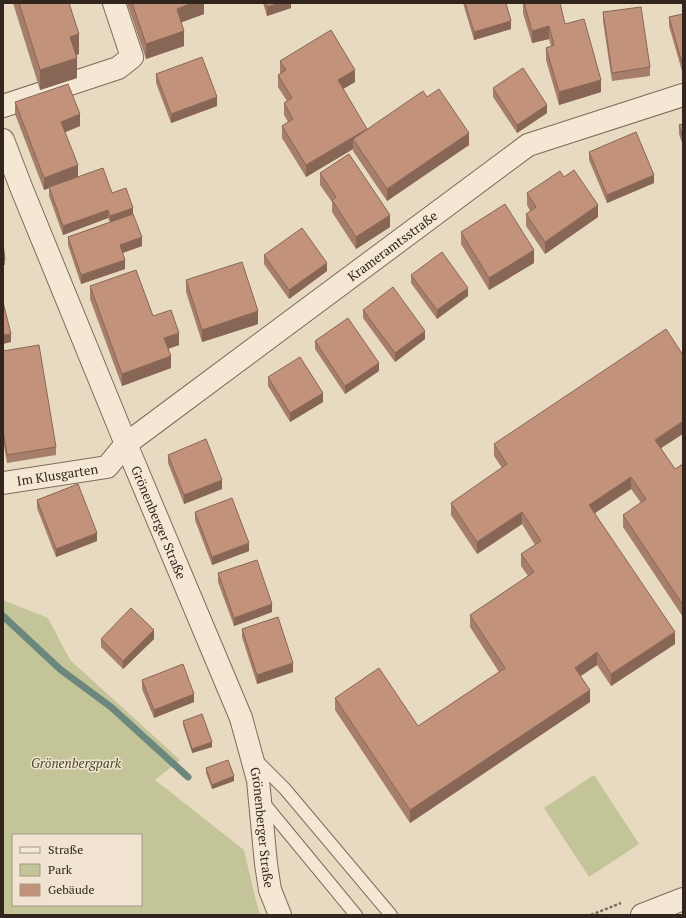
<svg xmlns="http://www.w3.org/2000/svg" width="686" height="918" font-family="'PT Serif',serif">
  <rect width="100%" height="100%" fill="#e8d9c1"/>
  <g fill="#c3c497" fill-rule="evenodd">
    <path d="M3 600 48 618 70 660 180 760 155 780 244 850 253 889 260 915H3ZM13 835H141V905H13Z"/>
    <path d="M594 775 639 844 589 877 544 808Z"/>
  </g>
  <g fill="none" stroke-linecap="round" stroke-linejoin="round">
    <path stroke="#6c877e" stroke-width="7" d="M3 616 61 670 111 707 188 777"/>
    <defs>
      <g id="service">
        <path d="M256 760 285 789 391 915"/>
        <path d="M262 801 356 915"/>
      </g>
      <g id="minor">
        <path d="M3 106 118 68 132 57 114 3"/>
        <path id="s1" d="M3 483 107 467 126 444 528 145 683 95"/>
      </g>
      <g id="tertiary">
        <path id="s2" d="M3 140 21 187 126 444 241 718 258 780 266 864 270 890 280 915"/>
        <path d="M642 915 683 899"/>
      </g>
    </defs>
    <use href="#service" stroke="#7f6b5b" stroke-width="14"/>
    <use href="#minor" stroke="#7f6b5b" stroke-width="24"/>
    <use href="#tertiary" stroke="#7f6b5b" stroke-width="24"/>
    <path stroke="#7f6b5b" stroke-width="2.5" stroke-dasharray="3 2" stroke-linecap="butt" d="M591 915 621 903"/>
    <use href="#service" stroke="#f4e7d3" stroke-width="12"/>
    <use href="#minor" stroke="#f4e7d3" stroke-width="22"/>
    <use href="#tertiary" stroke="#f4e7d3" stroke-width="22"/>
  </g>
  <g fill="#a77e6a">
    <path d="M13 3H69L79 54 76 55 77 78 40 90Z"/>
    <path d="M127 3H204V14L181 22 184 46 146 59Z"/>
    <path d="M263 3H291V8L267 16Z"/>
    <path d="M463 3H506L511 29 474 40Z"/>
    <path d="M523 3H560L565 24 601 92 559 105 546 60V48L551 46 549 39 532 43 523 13Z"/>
    <path d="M603 12 650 67V76L612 81 603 21Z"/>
    <path d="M683 14 682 71 669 26V17Z"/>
    <path d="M280 61 355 82 343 89 367 130 427 97 469 145 387 201 353 151V149L306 177 282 138V126L288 122 284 115V103L287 101 278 87V75L280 74Z"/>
    <path d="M156 74 217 106 171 123 156 83Z"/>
    <path d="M493 88 547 113 517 133 493 97Z"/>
    <path d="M15 102 80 126 65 132 78 176 112 193 133 214 142 246 122 253 125 269 81 284 68 245V237L110 222 108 218 63 235 49 196V188L44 190 15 114Z"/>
    <path d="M683 124V146L679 134V125Z"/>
    <path d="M589 152 654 183 607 203 589 160Z"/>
    <path d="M320 173 390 227 356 249 332 212V202L320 185Z"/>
    <path d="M564 177 598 217 545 254 526 226V214L530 211 527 205V193Z"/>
    <path d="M461 232 534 263 489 290 461 244Z"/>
    <path d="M3 243 5 260V265H3Z"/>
    <path d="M264 255 327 271 289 299 264 264Z"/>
    <path d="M411 275 468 296 437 319 411 283Z"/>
    <path d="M186 280 258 324 202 342 186 292Z"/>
    <path d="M90 286 153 316 179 345 168 349 171 368 122 386 90 299Z"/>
    <path d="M363 310 425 339 395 362 363 318Z"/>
    <path d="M315 341 379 371 345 394 315 349Z"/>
    <path d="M3 351 56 447V455L7 463 3 439Z"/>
    <path d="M268 377 323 402 290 422 268 386Z"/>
    <path d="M494 444 661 448 675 469 683 464V617L623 527V515L641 503 631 489 595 513 675 644 611 686 597 665 580 676 590 702 410 823 335 710V698L418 726 499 672 470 627V615L528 576 521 566V554L535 545 522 524 477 554 451 515V503L502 468 494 456Z"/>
    <path d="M168 455 222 489 184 504 168 463Z"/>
    <path d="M37 500 97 541 56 557 37 508Z"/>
    <path d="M195 512 249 551 212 565 195 520Z"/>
    <path d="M218 573 272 612 234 626 218 582Z"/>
    <path d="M242 629 293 672 257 684 242 637Z"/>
    <path d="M101 639H154L123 669 101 647Z"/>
    <path d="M142 680 194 702 154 718 142 689Z"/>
    <path d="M183 721 212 747 192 753 183 725Z"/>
    <path d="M206 768 234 781 212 789 206 773Z"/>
  </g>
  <g fill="#886656">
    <path d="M192 3H204V14L177 24V9Z"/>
    <path d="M280 3H291V8L267 16V7Z"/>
    <path d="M511 21V29L474 40V32Z"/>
    <path d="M549 26V39L532 43V31Z"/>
    <path d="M184 31V46L146 59V44Z"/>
    <path d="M79 34V54L70 57V37Z"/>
    <path d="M77 58V78L40 90V70Z"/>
    <path d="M683 62V71H682V63Z"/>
    <path d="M355 70V82L338 92V80Z"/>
    <path d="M601 80V92L559 105V92Z"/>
    <path d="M217 97V106L171 123V114Z"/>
    <path d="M547 105V113L517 133V125Z"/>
    <path d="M80 114V126L61 134V122Z"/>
    <path d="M367 129V141L353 139V149L306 177V165Z"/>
    <path d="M469 133V145L387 201V189Z"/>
    <path d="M78 165V177L44 190V178Z"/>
    <path d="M654 175V183L607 203V195Z"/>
    <path d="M598 205V217L545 254V242Z"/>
    <path d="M133 208V216L110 224V216Z"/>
    <path d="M108 210V218L63 235V226Z"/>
    <path d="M390 215V227L356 249V237Z"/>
    <path d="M142 237V246L120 254V245Z"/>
    <path d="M534 250V263L489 290V278Z"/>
    <path d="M125 260V269L81 284V275Z"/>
    <path d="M327 263V271L289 299V290Z"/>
    <path d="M468 288V296L437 319V310Z"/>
    <path d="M258 311V324L202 342V330Z"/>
    <path d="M425 331V339L395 362V353Z"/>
    <path d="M179 333V345L164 350V338Z"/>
    <path d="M11 334V342L3 344V335Z"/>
    <path d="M171 356V368L122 386V374Z"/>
    <path d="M379 363V371L345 394V386Z"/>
    <path d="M323 393V402L290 422V413Z"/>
    <path d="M683 421V434L655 452V440Z"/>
    <path d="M631 477V489L589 517V505Z"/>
    <path d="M222 480V489L184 504V495Z"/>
    <path d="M522 512V524L477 554V542Z"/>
    <path d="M97 533V541L56 557V549Z"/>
    <path d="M249 543V551L212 565V557Z"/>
    <path d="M272 604V612L234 626V618Z"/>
    <path d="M154 630V639L123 669V661Z"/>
    <path d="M675 632V644L611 686V674Z"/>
    <path d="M597 652V665L575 680V668Z"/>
    <path d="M293 663V672L257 684V675Z"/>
    <path d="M590 690V702L410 823V810Z"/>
    <path d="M194 694V702L154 718V710Z"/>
    <path d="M212 742V747L192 753V749Z"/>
    <path d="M234 776V781L212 789V785Z"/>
  </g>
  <g fill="#c2927b" stroke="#886656">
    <path d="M19 3H69L79 34 70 37 77 58 40 70Z"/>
    <path d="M132 3H192L177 9 184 31 146 44Z"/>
    <path d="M266 3H280L267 7Z"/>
    <path d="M465 3H506L511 21 474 32Z"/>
    <path d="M524 3H560L565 24 584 19 601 80 559 92 546 48 554 45 549 26 532 31Z"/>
    <path d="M641 7 650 67 612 73 603 12Z"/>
    <path d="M683 14V62L682 63 669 17Z"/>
    <path d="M331 30 355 70 338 80 367 129 306 165 282 126 293 119 284 103 292 98 278 75 286 70 280 61Z"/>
    <path d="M202 57 217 97 171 114 156 74Z"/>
    <path d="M523 68 547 105 517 125 493 88Z"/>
    <path d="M68 84 80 114 61 122 78 165 44 178 15 102Z"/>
    <path d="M439 89 469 133 387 189 353 139 423 91 427 97Z"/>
    <path d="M683 124V138L679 125Z"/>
    <path d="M636 132 654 175 607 195 589 152Z"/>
    <path d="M349 154 390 215 356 237 332 200 336 197 320 173Z"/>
    <path d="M103 168 112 193 126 188 133 208 110 216 108 210 63 226 49 187Z"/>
    <path d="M574 170 598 205 545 242 526 214 536 207 527 193 560 171 564 177Z"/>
    <path d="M505 204 534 250 489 278 461 232Z"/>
    <path d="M133 214 142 237 120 245 125 260 81 275 68 237Z"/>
    <path d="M302 228 327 263 289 290 264 255Z"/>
    <path d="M3 243 5 260 3 261Z"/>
    <path d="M442 252 468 288 437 310 411 275Z"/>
    <path d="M242 262 258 311 202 330 186 280Z"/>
    <path d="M136 270 153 316 171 310 179 333 164 338 171 356 122 374 90 286Z"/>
    <path d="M393 287 425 331 395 353 363 310Z"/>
    <path d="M3 302 11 334 3 335Z"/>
    <path d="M348 318 379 363 345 386 315 341Z"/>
    <path d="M666 329 683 355V421L655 440 675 469 683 464V605L623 515 646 499 631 477 589 505 675 632 611 674 597 652 575 668 590 690 410 810 335 698 379 668 418 726 505 668 470 615 534 572 521 554 541 541 522 512 477 542 451 503 507 464 494 444Z"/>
    <path d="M39 345 56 447 7 455 3 430V351Z"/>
    <path d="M300 357 323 393 290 413 268 377Z"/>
    <path d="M206 439 222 480 184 495 168 455Z"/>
    <path d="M78 484 97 533 56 549 37 500Z"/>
    <path d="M232 498 249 543 212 557 195 512Z"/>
    <path d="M257 560 272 604 234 618 218 573Z"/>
    <path d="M131 608 154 630 123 661 101 639Z"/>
    <path d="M278 617 293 663 257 675 242 629Z"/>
    <path d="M183 664 194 694 154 710 142 680Z"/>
    <path d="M202 714 212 742 192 749 183 721Z"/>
    <path d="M228 760 234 776 212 785 206 768Z"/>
  </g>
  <g text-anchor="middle" stroke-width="3" stroke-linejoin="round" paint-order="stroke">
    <g font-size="13" fill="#31251d" stroke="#f0e4d0">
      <text dy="5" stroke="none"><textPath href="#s1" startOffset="467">Krameramtsstraße</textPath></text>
      <text dy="5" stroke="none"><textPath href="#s1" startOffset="55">Im Klusgarten</textPath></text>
      <text dy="5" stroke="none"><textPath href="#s2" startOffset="413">Grönenberger Straße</textPath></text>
      <text dy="5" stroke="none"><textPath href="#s2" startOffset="737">Grönenberger Straße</textPath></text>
    </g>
    <g font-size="13" font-style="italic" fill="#454b26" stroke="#f0e4d0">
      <text x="76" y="768">Grönenbergpark</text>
    </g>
  </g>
  <rect width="686" height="918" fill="none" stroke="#31251d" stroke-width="8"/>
  <rect x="12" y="834" width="130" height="72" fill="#f0e4d0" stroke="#a49888"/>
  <rect x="20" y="847" width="20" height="6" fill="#f4e7d3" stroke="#a49888"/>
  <text x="48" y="854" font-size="12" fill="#31251d">Straße</text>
  <rect x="20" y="864" width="20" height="12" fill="#c3c497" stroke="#a49888"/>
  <text x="48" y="874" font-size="12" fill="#31251d">Park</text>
  <rect x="20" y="884" width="20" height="12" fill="#c2927b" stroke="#a49888"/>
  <text x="48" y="894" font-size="12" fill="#31251d">Gebäude</text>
</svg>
